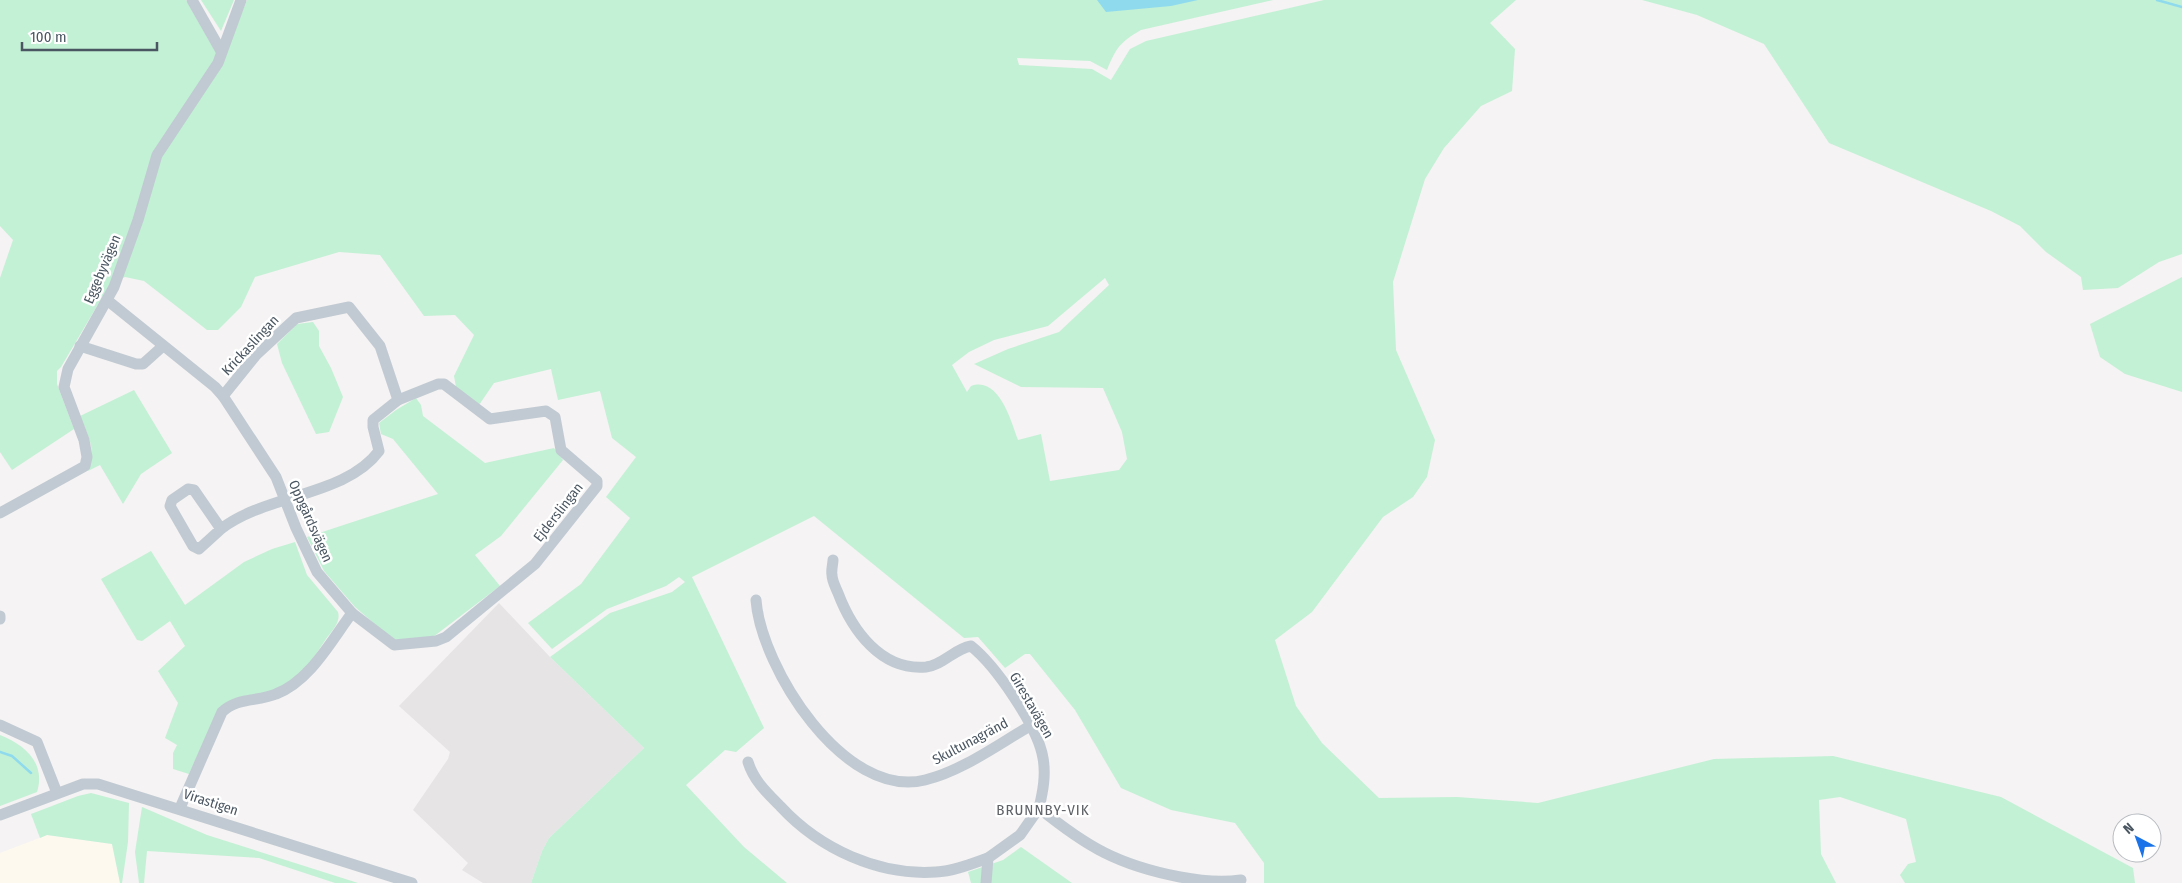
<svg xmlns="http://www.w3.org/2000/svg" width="2182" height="883" font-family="'Fira Sans Condensed',sans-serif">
  <rect width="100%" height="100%" fill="#f5f3f3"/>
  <path fill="#fdf9ef" d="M47 835 112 844 120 883H0V853Z"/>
  <path fill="#e6e4e5" d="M499 603 550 657 644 748 549 838 542 851 531 883H483L462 870 468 863 413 810 448 759 450 752 399 706Z"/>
  <g fill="#c3f1d5" fill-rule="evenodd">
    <path d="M0 0H186L211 44 233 34 247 0H1273L1141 30C1120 42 1116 48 1107 70L1090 61 1017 58 1019 65 1092 69 1111 80 1130 49 1146 41 1324 0H1516L1490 23 1515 49 1512 91 1481 106 1444 148 1425 179 1393 282 1396 350 1435 440 1427 477 1413 497 1383 517 1312 612 1275 640 1296 706 1322 743 1379 798 1457 797 1538 803 1714 759 1833 756 2001 797 2133 868 2135 883H1905L1900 875 1908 864 1916 862 1906 819 1840 797 1819 800 1821 854 1836 883H1264V863L1235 823 1171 810 1121 788 1075 710 1030 654H1025L1005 668 978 637 964 638 814 516 692 577 764 728 736 752 725 750 686 785 744 847 787 883H531L542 851 549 838 644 748 550 657 610 613 672 592 685 582 679 577 666 586 607 609 552 649 528 623 581 584 630 518 606 497 636 457 612 438 600 391 558 400 551 369 494 383 479 405 456 387 454 376 474 335 455 315 424 316 380 255 339 252 255 277 241 307 218 330H207L144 281 125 277 110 284 61 367 57 371V384L74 429 12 470 0 452V278L13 240 0 226ZM1105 278 1109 285 1059 332 1008 349 974 364 1021 387 1103 388 1122 432 1127 459 1119 470 1050 481 1041 434 1018 440C1011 421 999 376 971 386L967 392 952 365 969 352 994 340 1048 326Z"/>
    <path d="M201 0H234L221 31Z"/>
    <path d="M1642 0H2182V254L2159 262 2118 288 2083 290 2081 277 2046 252 2020 226 1991 211 1829 143 1764 44 1697 15Z"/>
    <path d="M2182 277V392L2125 374 2100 357 2090 324Z"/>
    <path d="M313 322 319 331V346L331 368 343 397 329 432 316 434 282 363 277 344 297 324Z"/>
    <path d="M134 390 172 453 141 474 123 504 100 465 88 471C97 449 88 436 80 416Z"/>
    <path d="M416 398 421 405 423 416 485 463 554 448 563 460 501 536 475 555 500 586 433 637 403 641 392 639 355 607 324 571 307 537 438 494 393 439 381 434 379 423 396 410Z"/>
    <path d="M295 542 307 575 338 612C341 622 332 631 326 639 320 648 313 659 306 667 283 692 250 699 219 709L189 774 173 769V753L177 745 165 738 178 703 158 671 185 646 170 621 142 641 137 640 101 579 151 551 185 605 244 562 272 549Z"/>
    <path d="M0 735C25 745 46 763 37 792L0 806Z"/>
    <path d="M91 793 129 803 128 842 122 883H120L112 844 47 835 40 838 31 814 78 796Z"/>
    <path d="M142 807 207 835 358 883H335L259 858 147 851 144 883H139L135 852Z"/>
    <path d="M1021 847 1072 883H971L968 872 1003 860Z"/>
  </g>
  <path fill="#90daee" d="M1097 0H1198L1171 6 1106 12Z"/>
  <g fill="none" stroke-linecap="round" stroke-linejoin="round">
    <g stroke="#90daee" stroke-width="2.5">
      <path d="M2157 0 2182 7"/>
      <path d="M0 752 12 756 31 773"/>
    </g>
    <g stroke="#c1cad2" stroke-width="11">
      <path d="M192 0 221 51"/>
      <path d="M107 300 215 387 223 396 276 477 296 528 317 572 352 613C331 641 310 681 276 694 257 702 238 697 222 712L180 808"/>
      <path d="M80 346 136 364H143L163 346"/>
      <path d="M0 513 85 466 87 457 84 440 64 387 68 369 114 287 138 220 157 155 218 63 241 0"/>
      <path d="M221 529 199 549 193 546 170 506 172 500 188 489 194 490 221 529C266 494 346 496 379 451L373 427V420L398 400 380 346 349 307 296 318 256 355 223 396"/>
      <path d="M833 560C833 564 831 570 832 575 832 581 836 588 838 593 852 630 881 671 926 667 943 665 954 649 971 646 996 666 1038 727 1043 758 1046 775 1043 791 1039 808 1087 847 1118 865 1180 877 1201 881 1220 883 1241 880"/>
      <path d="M756 600C761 667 844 800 925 780 962 771 997 745 1030 726"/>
      <path d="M352 613 394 645 436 641 446 637 535 564 597 486V481L561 450 555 417 546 411 490 419 444 384H438L398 400"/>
      <path d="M0 616V619"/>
      <path d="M0 725 37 742 57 793"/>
      <path d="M748 762C754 781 767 793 781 807 820 849 879 876 936 872 954 871 971 864 988 858"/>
      <path d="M0 815 83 784H98L412 883"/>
      <path d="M986 883 988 858 1020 835 1039 808"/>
    </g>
  </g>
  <g text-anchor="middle" stroke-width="5" stroke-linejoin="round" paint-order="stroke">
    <g font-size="14" fill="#4a5661" stroke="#fff">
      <text transform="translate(102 269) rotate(-67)" y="5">Eggebyvägen</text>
      <text transform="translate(250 345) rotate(-47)" y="5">Krickaslingan</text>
      <text transform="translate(558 512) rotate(-52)" y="5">Ejderslingan</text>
      <text transform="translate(311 521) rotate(66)" y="5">Oppgårdsvägen</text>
      <text transform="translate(1032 705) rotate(60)" y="5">Girestavägen</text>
      <text transform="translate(970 741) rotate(-28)" y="5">Skultunagränd</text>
      <text transform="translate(211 802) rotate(18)" y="5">Virastigen</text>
    </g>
    <g font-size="15" letter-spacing="1" fill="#5f6368" stroke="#fff">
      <text x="1043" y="815">BRUNNBY-VIK</text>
    </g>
  </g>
  <g transform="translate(2137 838) rotate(319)"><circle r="24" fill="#ffffff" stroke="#b7bbc0"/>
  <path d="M0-4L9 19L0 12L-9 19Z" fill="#1a73e8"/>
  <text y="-8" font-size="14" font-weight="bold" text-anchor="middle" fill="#4a5661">N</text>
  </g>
  <path d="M22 42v8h135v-8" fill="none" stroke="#4a5661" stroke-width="2.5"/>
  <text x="30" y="42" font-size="15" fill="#4a5661" stroke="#ffffff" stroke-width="4" paint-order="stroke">100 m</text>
</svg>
